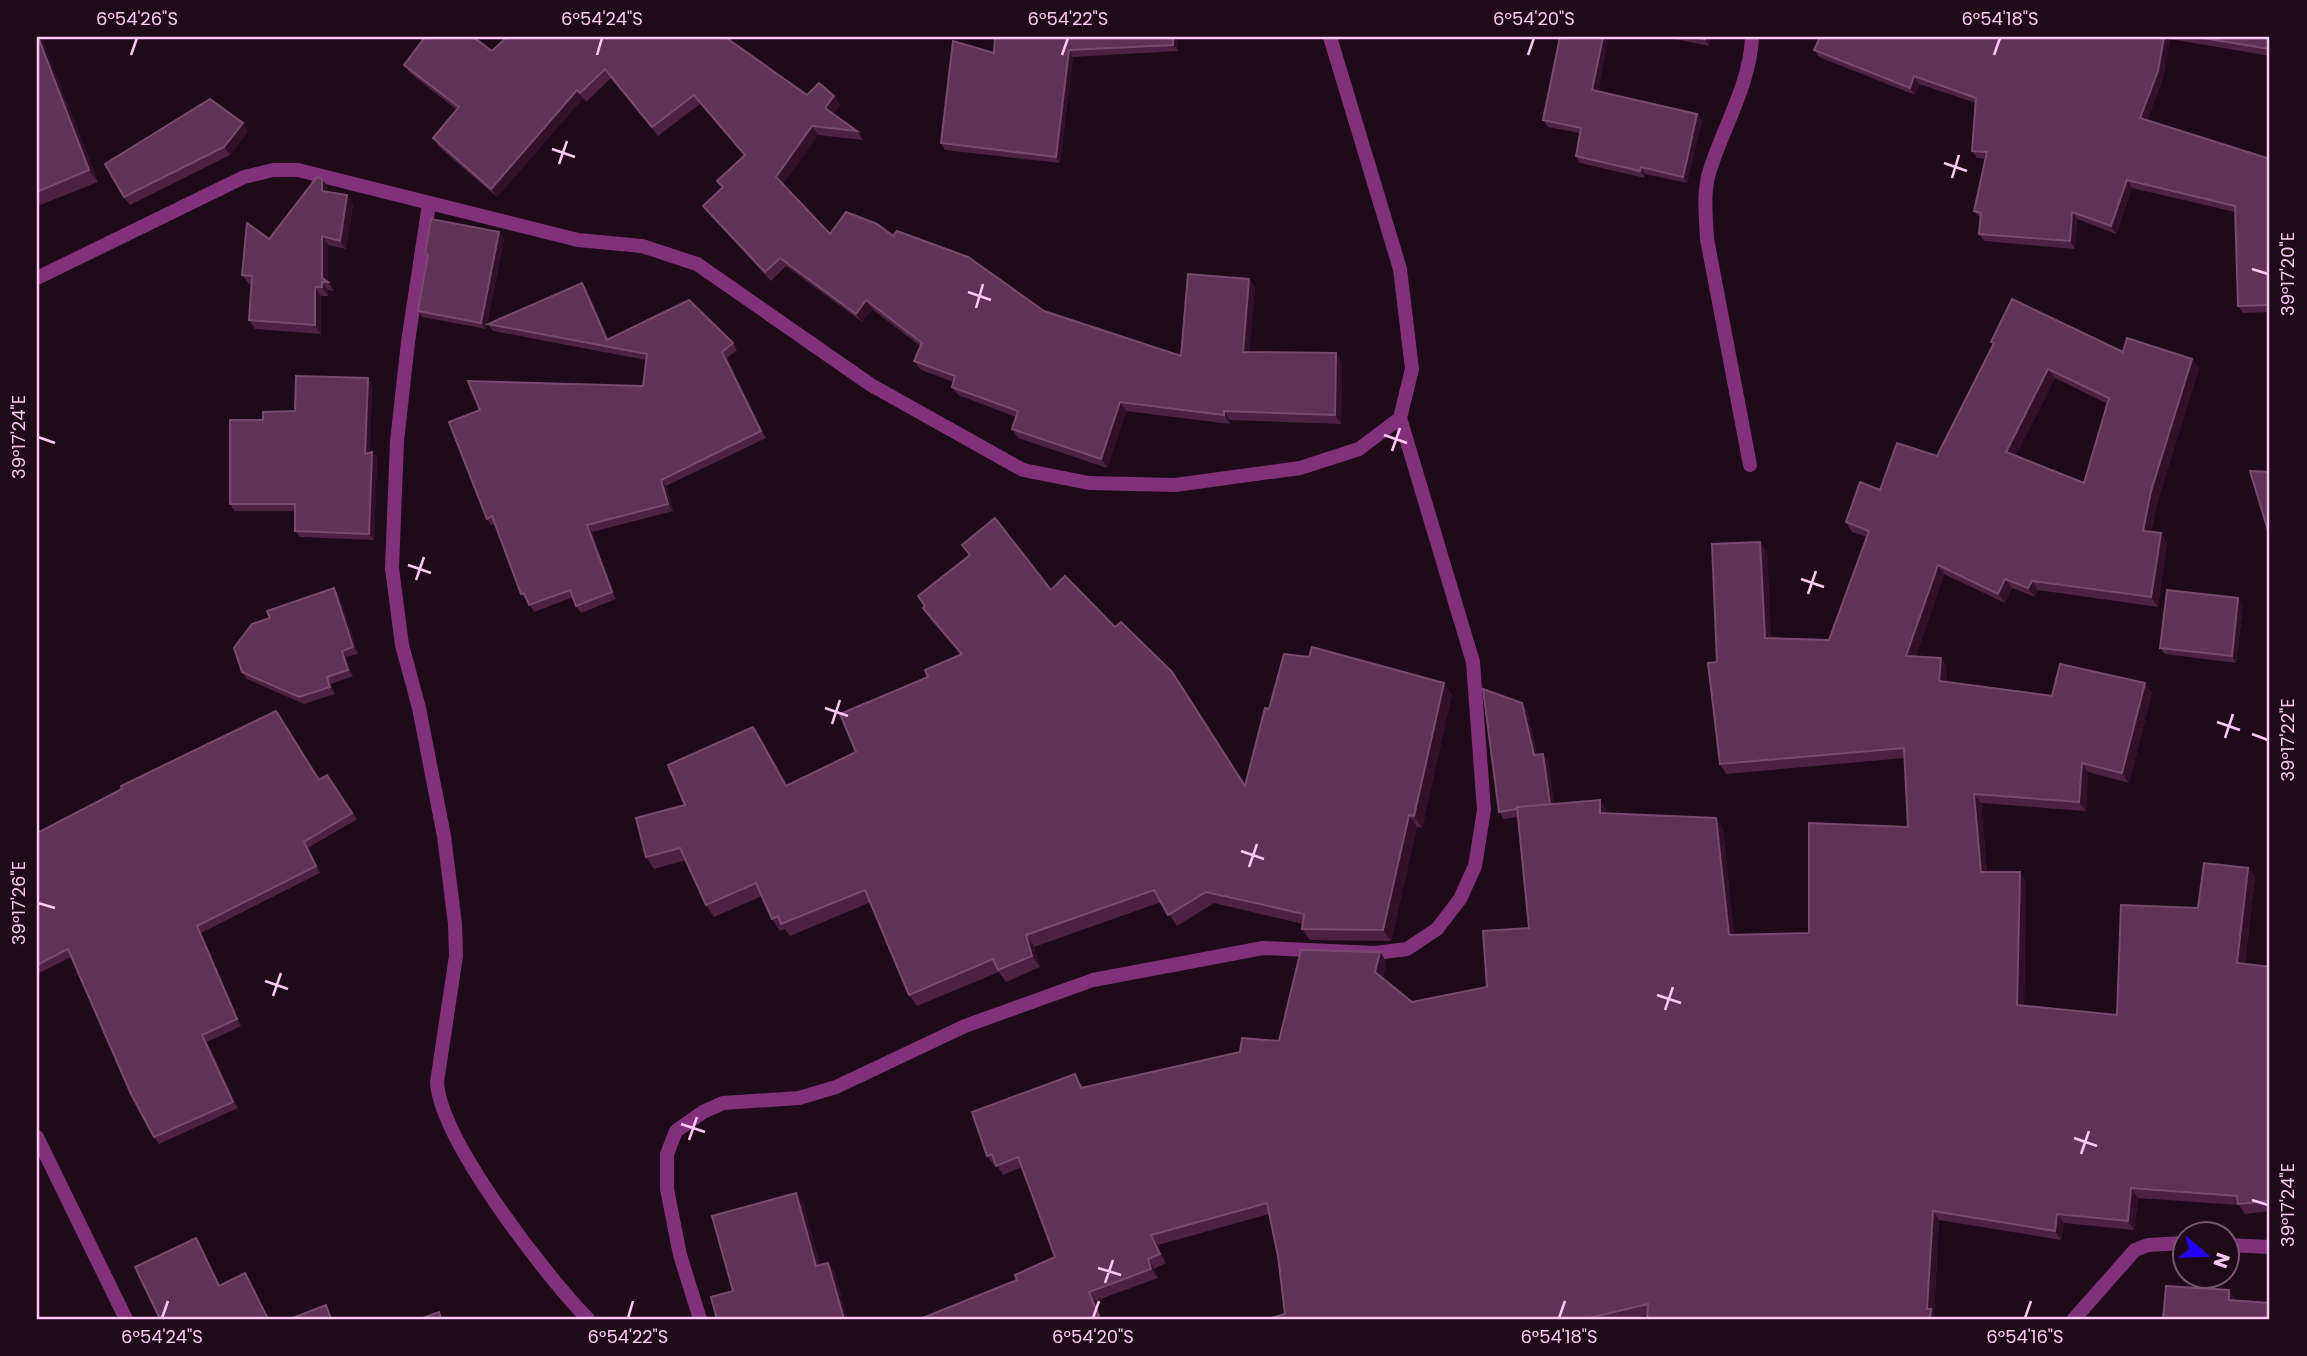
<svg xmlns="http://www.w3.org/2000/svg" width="2307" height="1356" font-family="Poppins,sans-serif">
  <rect width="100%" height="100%" fill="#1e0a19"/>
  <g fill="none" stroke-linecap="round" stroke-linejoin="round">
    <g stroke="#81317a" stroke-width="14">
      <path d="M429 204 408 342 397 441 392 568 402 645 419 708 444 836 455 924 456 956 437 1082C440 1140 546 1276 588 1319"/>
      <path d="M37 278 244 177 273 170H298L578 240 642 246 697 264 871 385 1023 470 1089 483 1175 485 1300 468 1359 449 1400 418 1412 369 1400 269 1330 37"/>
      <path d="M1750 465 1707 239C1706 217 1703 194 1709 173 1723 127 1750 85 1752 37"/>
      <path d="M37 1137 126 1319"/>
      <path d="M2226 1245 2270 1247"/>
      <path d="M700 1319 680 1255 667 1189V1154L676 1131 703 1112 723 1103 799 1098 836 1087 965 1026 1093 980 1263 948 1375 953 1407 949 1437 929 1460 899 1475 866 1484 810 1473 662 1400 418"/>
      <path d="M2074 1319 2135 1250 2148 1245 2184 1243"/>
    </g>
  </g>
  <g fill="#4d2143" fill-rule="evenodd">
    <path d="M37 37H41L98 182 40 205 37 200Z"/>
    <path d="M995 37H1177L1178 51 1073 57 1060 163 945 150 941 143 994 53Z"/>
    <path d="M1560 37H1609L1598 91 1702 120 1687 183 1645 174V178L1580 163 1576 156 1580 133 1548 127 1543 120Z"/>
    <path d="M1665 37H1711L1709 46Z"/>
    <path d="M1820 37H2270V56L2170 39 2163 78 2147 120 2270 159V312L2243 313 2238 306 2235 212 2132 188 2116 234 2077 219 2075 249 1984 241 1979 234 1981 219 1974 211 1986 159 1977 158 1972 151 1976 103 1919 84 1915 95 1819 57 1814 50Z"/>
    <path d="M492 51 807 95 834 96 840 105 833 114 857 131 863 140 818 135 783 184 830 234 893 236 1044 311 1181 356 1249 279 1255 287 1249 352 1342 362 1341 424 1230 420V424L1126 411 1107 468 1018 438 1012 429 1016 417 958 395 952 387 953 382 921 370 914 361 920 346 872 309 862 322 786 266 771 281 709 214 703 206 722 188 717 181 744 155 700 104 658 136 611 78 586 102 583 98 497 197 439 147 433 138 457 110 410 73 404 65Z"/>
    <path d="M248 131 230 155 130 205 124 197Z"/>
    <path d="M328 187V192L353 204 346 249 328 245V282L334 291 328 290V296H321V334L255 329 249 320 252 284H249L242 275 269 239Z"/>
    <path d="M499 232 504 239 486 329 422 317 418 311 428 258 425 254Z"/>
    <path d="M582 283 587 290 608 339 733 343 737 350 727 358 766 438 666 486 673 511 592 532 616 599 581 613 576 606 573 597 534 612 527 600 521 594 495 524 491 525 487 519 643 386 646 360 493 331 488 324Z"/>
    <path d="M1991 342 2123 352 2199 368 2158 500 2151 532 2161 533 2167 543 2158 607 2038 590 2035 597 2012 588 2005 603 1944 574 1916 656 1941 658 1947 667 1946 682 2052 696 2152 692 2129 783 2088 772 2086 811 1981 803 1987 872 2026 881 2024 1005 2117 1015 2198 908 2248 868 2255 877 2245 964 2270 967V1211L2245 1214 2239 1205 2138 1198 2134 1230 2064 1223 2061 1240 1939 1220 1934 1313 1938 1319H1647V1315L1630 1319H1268L1285 1314 1278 1256 1269 1214 1158 1245 1166 1263 1154 1269 1158 1278 1095 1301 1102 1319H920L1017 1280 1055 1257 1022 1167 1003 1175 996 1164 994 1165 987 1156 1081 1084 1083 1087 1240 1052 1279 1041 1380 952 1386 961 1383 978 1412 1002 1487 987 1529 928 1518 817 1504 819 1499 812 1522 703 1527 710 1537 754H1543L1548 760 1554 804 1600 800 1606 809V813L1723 828 1734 935 1809 933 1908 827 1905 758 1726 774 1720 764 1717 662 1760 542 1767 552 1771 638 1829 640 1867 537 1852 532 1846 522 1880 490 1937 456 1993 345ZM2055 378 2108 404 2084 483 2016 455Z"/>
    <path d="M372 385 370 452H372L377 458 374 540 300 537 295 531V511H234L230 504 263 420 295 411Z"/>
    <path d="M962 545 1051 590 1115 627 1180 683 1245 786 1269 709 1452 694 1422 828 1417 827 1391 941 1310 940 1302 929 1303 924 1214 903 1177 926 1161 902 1034 947 1040 967 1006 982 999 972 917 1006 909 995 871 902 790 936 785 929 780 931 772 919 762 896 714 917 706 905 686 860 654 869 646 857 685 805 761 738 788 786 856 752 928 677 961 655 931 620 923 608 925 606 918 596 970 555Z"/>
    <path d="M334 588 339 595 358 654 346 657 353 676 331 684 335 694 304 704 247 679 242 672 270 618Z"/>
    <path d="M2243 605 2236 663 2165 654 2160 648Z"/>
    <path d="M327 775 357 819 308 848 320 873 201 933 241 1026 207 1042 238 1108 159 1144 154 1137 71 957 37 974V833L319 780Z"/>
  </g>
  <g fill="#32102a">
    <path d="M38 37H41L98 182 89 170Z"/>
    <path d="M1173 37H1177L1178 51 1173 45Z"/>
    <path d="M1603 37H1609L1597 97 1592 90Z"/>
    <path d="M1705 37H1711L1709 46 1705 39Z"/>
    <path d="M2164 37H2169L2170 39 2163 78 2145 126 2140 118Z"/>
    <path d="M1069 50 1073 57 1060 163 1056 157Z"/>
    <path d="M1914 76 1919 84 1915 95 1910 88Z"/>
    <path d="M577 90 583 98 497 197 491 189Z"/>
    <path d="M834 96 840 105 831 117 825 108Z"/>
    <path d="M1697 114 1702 120 1687 183 1683 177Z"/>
    <path d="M243 123 248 131 230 155 224 147Z"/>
    <path d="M812 126 818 135 782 186 776 177Z"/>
    <path d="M1641 167 1645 174V178L1640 171Z"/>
    <path d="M322 179 328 187V200L322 191Z"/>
    <path d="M2127 180 2132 188 2116 234 2111 226Z"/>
    <path d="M347 195 353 204 346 249 340 241Z"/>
    <path d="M2072 212 2077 219 2075 249 2070 241Z"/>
    <path d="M499 232 504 239 486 329 481 323Z"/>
    <path d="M322 236 328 245V282L322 278Z"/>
    <path d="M1249 279 1255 287 1249 360 1243 352Z"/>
    <path d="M322 282 328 290V296L322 287Z"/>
    <path d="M582 283 587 290 611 347 607 340Z"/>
    <path d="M315 287 321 296V334L315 325Z"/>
    <path d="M866 300 872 309 862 322 856 314Z"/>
    <path d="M722 352 727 358 766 438 761 431Z"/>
    <path d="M1336 353 1342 362 1341 424 1335 415Z"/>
    <path d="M2192 359 2199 368 2158 500 2149 540 2143 531 2151 491Z"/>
    <path d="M2048 369 2055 378 2013 461 2006 452Z"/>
    <path d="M368 378 372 385 370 461 365 454Z"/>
    <path d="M1120 402 1126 411 1107 468 1101 459Z"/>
    <path d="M1224 411 1230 420V424L1224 415Z"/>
    <path d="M372 452 377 458 374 540 369 534Z"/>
    <path d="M661 480 666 486 673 511 668 504Z"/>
    <path d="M587 525 592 532 616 599 612 592Z"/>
    <path d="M2161 533 2167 543 2158 607 2151 597Z"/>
    <path d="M1760 542 1767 552 1772 647 1765 638Z"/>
    <path d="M1938 565 1944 574 1913 665 1906 656Z"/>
    <path d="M2005 579 2012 588 2005 603 1998 594Z"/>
    <path d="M2032 581 2038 590 2035 597 2028 588Z"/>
    <path d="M334 588 339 595 358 654 353 647Z"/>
    <path d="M2238 598 2243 605 2236 663 2232 656Z"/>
    <path d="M342 651 346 657 353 676 348 670Z"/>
    <path d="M1941 658 1947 667 1946 691 1939 681Z"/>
    <path d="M327 677 331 684 335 694 330 687Z"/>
    <path d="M1444 683 1452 694 1422 828 1414 816Z"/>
    <path d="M2145 683 2152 692 2129 783 2122 773Z"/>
    <path d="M1522 703 1527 710 1539 761 1534 755Z"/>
    <path d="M753 727 761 738 795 798 786 786Z"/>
    <path d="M1543 754 1548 760 1555 811 1550 804Z"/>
    <path d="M2082 763 2088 772 2086 811 2079 802Z"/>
    <path d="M1974 794 1981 803 1988 881 1981 872Z"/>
    <path d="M1600 800 1606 809V822L1600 813Z"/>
    <path d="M1409 815 1417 827 1391 941 1383 930Z"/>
    <path d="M1716 818 1723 828 1735 944 1729 935Z"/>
    <path d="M304 842 308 848 320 873 316 866Z"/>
    <path d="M2248 868 2255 877 2244 973 2237 963Z"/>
    <path d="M2020 872 2026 881 2024 1014 2017 1005Z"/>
    <path d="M197 926 201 933 241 1026 237 1019Z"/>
    <path d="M1026 935 1034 947 1040 967 1032 956Z"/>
    <path d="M1380 952 1386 961 1382 981 1375 972Z"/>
    <path d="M202 1035 207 1042 238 1108 233 1102Z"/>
    <path d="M2131 1188 2138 1198 2134 1230 2128 1221Z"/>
    <path d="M796 1193 803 1202 823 1275 816 1266Z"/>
    <path d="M1933 1211 1939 1220 1934 1313 1938 1319H1930L1927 1309Z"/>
    <path d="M2057 1214 2064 1223 2061 1240 2055 1231Z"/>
    <path d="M1151 1235 1158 1245 1166 1263 1160 1254Z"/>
    <path d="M196 1238 201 1245 224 1293 219 1286Z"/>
    <path d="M1148 1259 1154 1269 1158 1278 1151 1269Z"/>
    <path d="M828 1263 835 1272 848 1319H844Z"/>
    <path d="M245 1273 250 1280 269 1319H268Z"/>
    <path d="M2229 1290 2234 1297 2233 1306 2229 1300Z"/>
    <path d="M1089 1292 1095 1301 1102 1319H1100Z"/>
  </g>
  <g fill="#603256" stroke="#794a6f" stroke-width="2" fill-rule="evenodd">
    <path d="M37 37H38L89 170 37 192Z"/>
    <path d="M425 37H473L492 51 507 37H725L807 95 819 83 834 96 825 108 857 131 812 126 776 177 830 234 846 212 877 224 893 236 897 231 968 257 1044 311 1181 356 1188 274 1249 279 1243 352 1336 353 1335 415 1224 411V415L1120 402 1101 459 1012 429 1018 411 952 387 955 376 914 361 922 343 866 300 856 314 780 258 765 272 703 206 723 187 717 181 745 155 694 95 652 127 605 69 580 93 577 90 491 189 433 138 459 107 404 65Z"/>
    <path d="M995 37H1173V45L1069 50 1056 157 941 143 953 41 994 53Z"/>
    <path d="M1560 37H1603L1592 90 1697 114 1683 177 1641 167 1640 171 1576 156 1581 128 1543 120Z"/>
    <path d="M1693 37H1705V39Z"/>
    <path d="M1820 37H2164L2158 71 2140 118 2270 159V305L2238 306 2235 206 2127 180 2111 226 2072 212 2070 241 1979 234 1981 213 1974 211 1987 152 1972 151 1976 98 1914 76 1910 88 1814 50Z"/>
    <path d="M2197 37H2270V49Z"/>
    <path d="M210 99 243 123 224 147 124 197 105 164Z"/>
    <path d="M317 177 322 179V191L347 195 340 241 322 236V278L328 282H322V287H315V325L249 320 252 276 242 275 247 223 269 239Z"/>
    <path d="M431 219 499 232 481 323 418 311 428 255 425 254Z"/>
    <path d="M582 283 607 340 689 300 733 343 722 352 761 431 661 480 668 504 587 525 612 592 576 606 570 590 529 605 524 593 521 594 492 516 487 519 449 422 480 410 468 381 643 386 647 354 488 324Z"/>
    <path d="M2012 299 2123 352 2127 338 2192 359 2151 491 2143 531 2161 533 2151 597 2032 581 2028 588 2005 579 1998 594 1938 565 1906 656 1941 658 1939 681 2052 696 2060 664 2145 683 2122 773 2082 763 2079 802 1974 794 1981 872H2020L2017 1005 2117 1015 2121 905 2198 908 2204 863 2248 868 2237 963 2270 967V1201L2238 1204 2237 1196 2131 1188 2128 1221 2057 1214 2055 1231 1933 1211 1927 1309H1931L1930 1319H1647L1648 1304 1585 1319H1268L1285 1314 1278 1256 1267 1203 1151 1235 1160 1254 1148 1259 1151 1269 1089 1292 1100 1319H920L1017 1280 1015 1275 1055 1257 1018 1157 996 1166 992 1154 987 1156 972 1112 1075 1074 1081 1088 1240 1052 1242 1038 1279 1041 1301 950 1380 952 1375 972 1412 1002 1487 987 1483 931 1529 928 1517 807 1600 800V813L1716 818 1729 935 1809 933V823L1908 827 1904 748 1720 764 1708 663 1717 662 1712 544 1760 542 1765 638 1829 640 1869 531 1846 522 1860 482 1880 490 1897 443 1937 456 1994 343 1991 342ZM2048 369 2109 398 2084 483 2006 452Z"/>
    <path d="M296 376 368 378 365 454 372 452 369 534 295 531V504H230V420H263V412L295 411Z"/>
    <path d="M2250 471 2270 472V537Z"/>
    <path d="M995 518 1051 590 1065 576 1115 627 1121 622 1172 672 1245 786 1265 708 1269 709 1284 654 1309 657 1312 647 1444 683 1414 816 1409 815 1383 930 1302 929 1304 914 1206 892 1168 915 1154 890 1026 935 1032 956 998 970 993 959 909 995 865 890 781 924 778 916 772 919 756 883 706 905 680 848 646 857 636 818 685 805 668 765 753 727 786 786 856 752 840 714 928 677 925 670 962 654 923 608 925 606 918 596 970 555 962 545Z"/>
    <path d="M334 588 353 647 342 651 348 670 327 677 330 687 299 697 242 672 234 648 252 624 270 618 267 611Z"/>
    <path d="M2167 590 2238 598 2232 656 2160 648Z"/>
    <path d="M1483 689 1522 703 1534 755 1543 754 1550 804 1517 807V809L1499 812Z"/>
    <path d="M276 711 319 780 327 775 352 813 304 842 316 866 197 926 237 1019 202 1035 233 1102 154 1137 131 1094 68 949 37 965V833L122 789 121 786Z"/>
    <path d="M796 1193 816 1266 828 1263 844 1319H717L711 1297 733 1291 712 1216Z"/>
    <path d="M196 1238 219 1286 245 1273 268 1319H160L135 1267Z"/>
    <path d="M2166 1286 2229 1290V1300L2270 1303V1319H2163Z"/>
    <path d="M326 1305 331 1319H290Z"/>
    <path d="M439 1312 441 1319H420Z"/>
  </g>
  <path fill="none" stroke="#ffc7f6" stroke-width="2.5" d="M131 55 137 38M597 55 602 38M1062 55 1068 38M1528 55 1534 38M1994 55 2000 38M552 149 575 157M1944 163 1967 171M559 164 567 141M1952 178 1959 155M2252 269 2268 274M968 292 991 300M976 308 983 284M1384 435 1407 443M38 437 55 443M1392 451 1400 428M408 565 431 573M1801 579 1824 587M416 580 424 557M1808 594 1816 571M825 708 848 716M2217 722 2240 730M832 724 840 700M2252 734 2268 740M2225 738 2233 714M1241 851 1264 859M1249 867 1257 844M38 903 55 908M265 981 288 989M1657 995 1681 1003M273 996 281 973M1665 1010 1673 987M681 1124 705 1132M2074 1138 2097 1146M689 1140 697 1117M2081 1154 2089 1131M2252 1200 2268 1205M1098 1268 1121 1275M1105 1283 1113 1260M162 1318 168 1301M628 1318 633 1301M1093 1318 1099 1301M1559 1318 1565 1301M2025 1318 2031 1301"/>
  <rect width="2307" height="1356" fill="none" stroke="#1e0a19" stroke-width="77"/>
  <g transform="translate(2206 1255) rotate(109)"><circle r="33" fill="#1e0a19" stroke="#785671" stroke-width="2"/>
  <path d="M0-5L12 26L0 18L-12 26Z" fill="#2500f2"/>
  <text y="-10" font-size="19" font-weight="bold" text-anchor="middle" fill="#ffc7f6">N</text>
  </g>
  <rect x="38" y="38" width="2230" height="1280" fill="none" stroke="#ffc7f6" stroke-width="2.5"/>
  <g font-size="18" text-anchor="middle" fill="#ffc7f6">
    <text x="137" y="25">6°54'26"S</text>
    <text x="602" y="25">6°54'24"S</text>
    <text x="1068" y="25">6°54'22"S</text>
    <text x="1534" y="25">6°54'20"S</text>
    <text x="2000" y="25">6°54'18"S</text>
    <text transform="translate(2288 274) rotate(-90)" y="6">39°17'20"E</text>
    <text transform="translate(19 437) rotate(-90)" y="6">39°17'24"E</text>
    <text transform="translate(2288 740) rotate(-90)" y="6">39°17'22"E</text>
    <text transform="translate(19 903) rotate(-90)" y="6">39°17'26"E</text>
    <text transform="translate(2288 1205) rotate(-90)" y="6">39°17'24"E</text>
    <text x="162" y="1343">6°54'24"S</text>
    <text x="628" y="1343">6°54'22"S</text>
    <text x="1093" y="1343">6°54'20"S</text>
    <text x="1559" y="1343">6°54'18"S</text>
    <text x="2025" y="1343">6°54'16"S</text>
  </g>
</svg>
